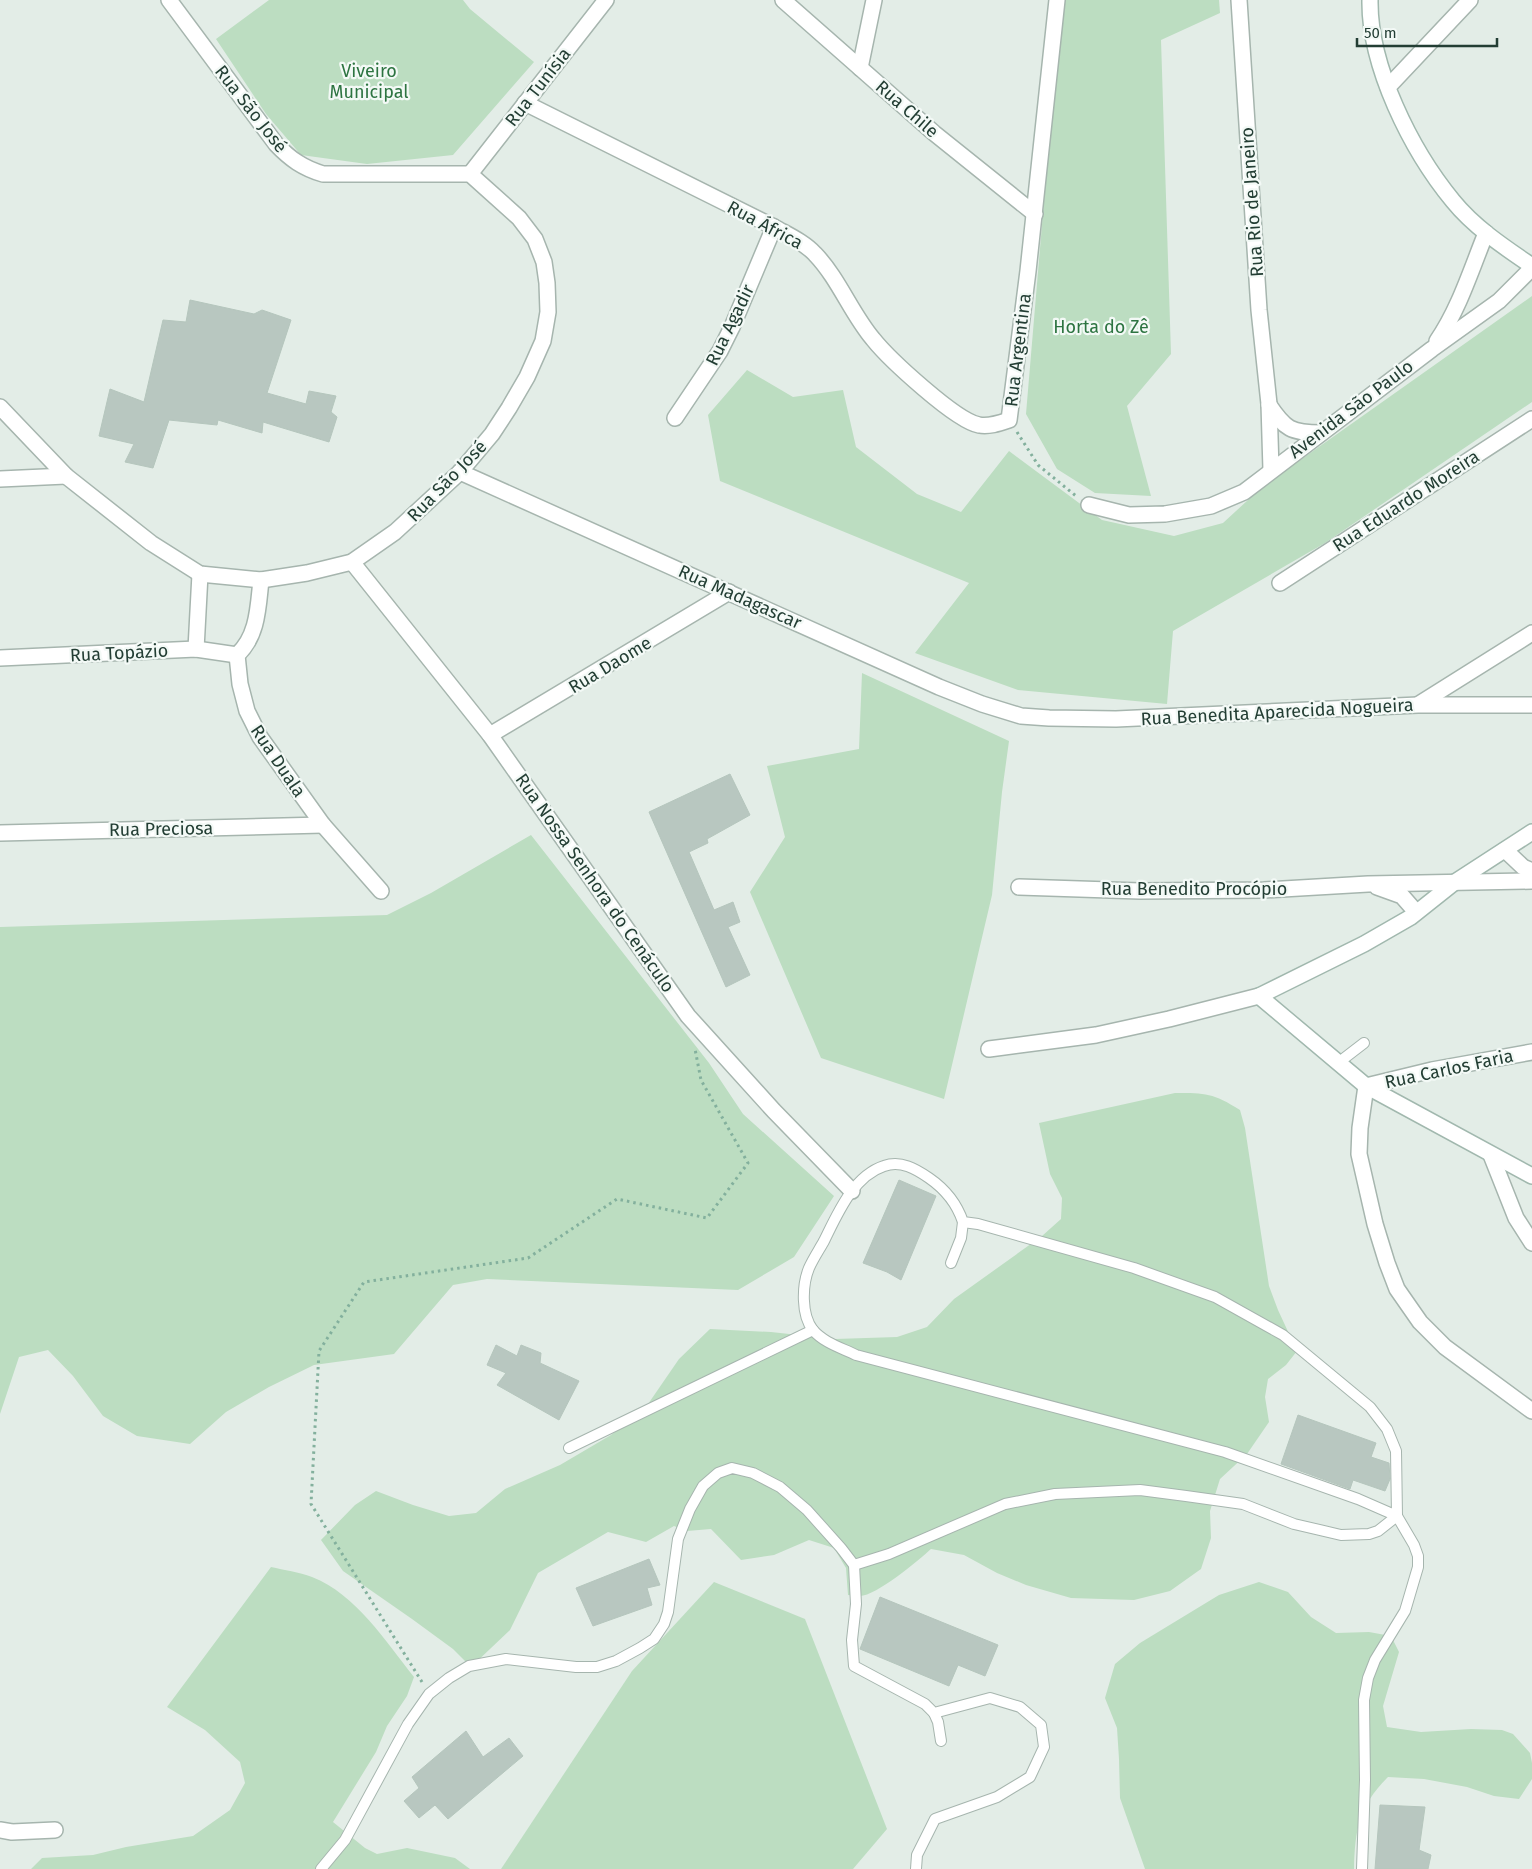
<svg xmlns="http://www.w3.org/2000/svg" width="1532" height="1869" font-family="'Fira Sans',sans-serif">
  <rect width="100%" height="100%" fill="#e3ede7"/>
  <g fill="#bcddc1">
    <path d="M269 0H463L470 9 534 62 453 155 367 164 301 155 266 114 216 39Z"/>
    <path d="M1061 0H1219L1220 13 1161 40 1171 354 1127 406 1151 496 1095 493 1057 469 1026 414Z"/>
    <path d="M1532 296V402L1325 543 1173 631 1167 704 1018 690 915 653 969 583 720 481 708 415 747 370 793 397 843 390 856 447 917 494 961 512 1009 451 1102 520 1174 536 1223 523 1261 488Z"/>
    <path d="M862 673 1009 741 1002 792 992 895 944 1099 821 1058 750 892 785 837 767 766 859 749Z"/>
    <path d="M531 835 709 1063 743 1114 834 1196 794 1257 738 1290 487 1279 453 1285 394 1354 314 1365 269 1387 226 1412 190 1444 137 1436 103 1416 73 1376 48 1350 19 1357 0 1414V927L387 915 431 893Z"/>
    <path d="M1175 1093C1206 1093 1213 1093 1240 1110L1245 1128 1269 1286 1278 1310 1297 1351 1286 1365 1268 1379 1265 1397 1269 1422 1247 1454 1220 1479 1210 1511 1211 1538 1201 1569 1170 1591 1134 1600 1071 1598 1026 1585 997 1573 964 1555 931 1549C919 1560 876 1596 860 1596 856 1596 852 1595 848 1595L846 1568 834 1548 809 1540 774 1555 741 1560 711 1529 687 1531 674 1526 646 1542 608 1532 538 1573 510 1630 471 1667 453 1649 412 1619 343 1571 321 1540 355 1505 376 1491 413 1505 449 1516 476 1513 505 1489 560 1465 611 1435 646 1407 679 1359 710 1329 771 1332 835 1339 897 1337 927 1327 954 1299 1042 1236 1061 1219 1062 1198 1050 1174 1039 1123Z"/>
    <path d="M271 1567C284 1570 299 1572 312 1577 356 1594 386 1642 414 1677L407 1696 387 1726 376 1752 333 1822 365 1848 377 1854 407 1848 455 1858 470 1869H31L42 1858 93 1855 126 1847 193 1836 230 1810 245 1783 240 1762 205 1730 167 1707Z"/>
    <path d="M714 1582 805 1619 887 1829 853 1869H501L632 1671Z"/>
    <path d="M1259 1582 1288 1592 1311 1617 1336 1633 1369 1632 1391 1636 1399 1652 1383 1706 1387 1727 1421 1732 1471 1729 1502 1730 1513 1734 1530 1753 1532 1763V1779L1519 1799 1494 1796 1467 1787 1424 1779 1388 1777C1359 1806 1355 1829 1354 1869H1145L1120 1798 1119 1759 1117 1728 1105 1698 1115 1664 1140 1643 1219 1595Z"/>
  </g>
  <g fill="#b8c7c0" stroke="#b5c6bd">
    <path d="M190 300 254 314 262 310 291 320 267 393 306 404 309 391 336 396 331 412 337 417 329 442 263 422 262 433 218 420 217 425 169 420 153 468 125 462 134 444 99 436 110 389 144 402 163 320 186 322Z"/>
    <path d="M730 774 750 815 707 839 708 843 689 852 714 910 733 902 740 922 728 927 750 975 726 987 649 812Z"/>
    <path d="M899 1180 936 1196 901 1280 887 1272 863 1263Z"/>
    <path d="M496 1345 517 1356 521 1345 541 1353 540 1363 579 1381 559 1420 497 1385 506 1373 487 1365Z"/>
    <path d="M1298 1415 1376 1443 1371 1457 1389 1463 1390 1479 1385 1491 1353 1480 1350 1489 1281 1464Z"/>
    <path d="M649 1559 660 1585 647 1588 652 1605 593 1626 576 1588Z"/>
    <path d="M880 1597 998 1645 985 1676 958 1665 949 1686 860 1649Z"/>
    <path d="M466 1731 483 1757 509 1738 523 1756 448 1819 435 1805 419 1818 404 1801 419 1788 412 1777Z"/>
    <path d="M1380 1805 1425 1807 1419 1850 1431 1855 1428 1869H1375Z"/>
  </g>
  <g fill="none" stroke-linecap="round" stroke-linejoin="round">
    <defs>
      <g id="service">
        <path d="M1338 1063 1364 1043"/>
        <path d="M951 1263 961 1238 963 1222"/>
        <path d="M569 1448 813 1330"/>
        <path d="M854 1565 856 1604 852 1640 854 1666 925 1704 934 1713 990 1698 1020 1707 1041 1725 1044 1747 1030 1777 997 1797 935 1819 917 1855 916 1869"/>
        <path d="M934 1713 938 1722 941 1741"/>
        <path d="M321 1869 345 1840 408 1724 429 1694 449 1678 469 1666 506 1659 576 1667H597L616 1661 640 1648 654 1639 664 1624 668 1612 678 1539 690 1509 703 1486 718 1473 732 1468 753 1473 780 1487 807 1510 841 1548 854 1565 889 1554 1005 1504 1055 1494 1140 1490 1186 1496 1243 1504 1294 1524 1341 1535 1369 1534 1378 1531 1397 1516"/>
        <path d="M1362 1869 1365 1780 1364 1700 1368 1678 1375 1660 1405 1611 1418 1567V1556L1414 1545 1397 1516 1358 1499 1225 1452 856 1355C842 1348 824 1343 813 1330 801 1315 802 1285 809 1268 813 1259 819 1250 824 1241 837 1215 853 1176 884 1166 901 1160 916 1169 929 1178 945 1189 957 1204 963 1222L978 1224 1134 1268 1215 1297 1283 1335 1370 1407 1387 1429 1396 1451 1397 1516"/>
      </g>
      <g id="minor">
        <path d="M783 0 934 133 1035 214"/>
        <path d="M1239 0 1259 310 1269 404 1271 470"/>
        <path d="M860 68 874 0"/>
        <path d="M1388 87 1470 0"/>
        <path d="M525 103 774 227C788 235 804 242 815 254 839 279 851 313 873 339 889 359 956 421 979 425 989 427 1000 423 1009 420L1028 271 1057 0"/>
        <path d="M470 174 606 0"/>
        <path d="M1437 341C1459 309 1471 270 1486 233"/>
        <path d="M1269 405C1285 429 1291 433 1321 433"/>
        <path d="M0 407 66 476 151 543 200 574 261 580 307 573 352 562 395 532 460 472 492 434 509 408 527 377 543 341 548 312 547 283 544 262 535 239 519 218 470 174H323C303 168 290 159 276 144L169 0"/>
        <path d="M675 418 720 351 732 327 774 227"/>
        <path d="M460 472 939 687 982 704 1021 716 1049 718 1116 719 1418 705H1532"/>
        <path d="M0 479 66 476"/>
        <path d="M1089 505 1129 515 1165 514 1211 506 1244 492 1432 349 1499 301 1532 268"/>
        <path d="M352 562 490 735 688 1016 774 1111 852 1191"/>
        <path d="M1280 583 1532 419"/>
        <path d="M196 649 200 574"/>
        <path d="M237 655 240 684 247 711 260 737 323 825 381 891"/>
        <path d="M237 655C258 636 258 607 261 580"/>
        <path d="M0 658 196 649 237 655"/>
        <path d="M1419 704 1532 633"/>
        <path d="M490 735 729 592"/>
        <path d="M0 833 323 825"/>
        <path d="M1505 850 1523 867 1532 871"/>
        <path d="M1019 887 1140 891 1264 890 1368 884 1532 881"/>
        <path d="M1377 887 1402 896 1416 912"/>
        <path d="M989 1049 1096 1035 1169 1019 1259 996"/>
        <path d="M1532 1052 1432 1070 1366 1086 1360 1128 1359 1154 1375 1224 1387 1263 1397 1289 1420 1322 1445 1347 1532 1411"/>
        <path d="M1491 1155 1516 1218 1532 1243"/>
        <path d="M0 1830 12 1832 55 1830"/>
      </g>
      <g id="secondary">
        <path d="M1370 0C1369 66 1411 150 1453 201 1474 227 1504 247 1532 266"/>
        <path d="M1532 832 1455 882 1411 917 1364 944 1259 996 1366 1086 1532 1176"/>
      </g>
    </defs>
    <use href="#service" stroke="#a6b5ae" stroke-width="12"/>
    <use href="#minor" stroke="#a6b5ae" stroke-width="18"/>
    <use href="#secondary" stroke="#a1b8ae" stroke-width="18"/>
    <g stroke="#83b09d" stroke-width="3" stroke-dasharray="2.5 4" stroke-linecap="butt">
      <path d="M1017 432 1038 465 1076 496"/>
      <path d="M422 1682 311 1504 319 1351 364 1282 528 1258 617 1199 707 1218 748 1163 701 1080 695 1049"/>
    </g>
    <use href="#service" stroke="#fff" stroke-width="10"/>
    <use href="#minor" stroke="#fff" stroke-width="15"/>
    <use href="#secondary" stroke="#fff" stroke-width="15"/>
  </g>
  <g text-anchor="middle" stroke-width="4.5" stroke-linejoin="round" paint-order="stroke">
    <g font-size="18" fill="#2d7441" stroke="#f3f9f6">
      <text x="369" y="77">Viveiro<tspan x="369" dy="21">Municipal</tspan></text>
      <text x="1101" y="333">Horta do Zê</text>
    </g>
    <g font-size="18" fill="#233e34" stroke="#f3f9f6">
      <text transform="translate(538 87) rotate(-52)" y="6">Rua Tunísia</text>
      <text transform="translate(251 109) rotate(52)" y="6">Rua São José</text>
      <text transform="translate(907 109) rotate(41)" y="6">Rua Chile</text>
      <text transform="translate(1252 202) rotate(-94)" y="6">Rua Rio de Janeiro</text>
      <text transform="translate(765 225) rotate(28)" y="6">Rua África</text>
      <text transform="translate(730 325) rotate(-64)" y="6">Rua Agadir</text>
      <text transform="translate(1018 350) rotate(-83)" y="6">Rua Argentina</text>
      <text transform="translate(1351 409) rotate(-37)" y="6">Avenida São Paulo</text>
      <text transform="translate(447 481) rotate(-46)" y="6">Rua São José</text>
      <text transform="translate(1406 501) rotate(-33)" y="6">Rua Eduardo Moreira</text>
      <text transform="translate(740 597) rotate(24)" y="6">Rua Madagascar</text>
      <text transform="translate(119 653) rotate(-3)" y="6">Rua Topázio</text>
      <text transform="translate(610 665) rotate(-31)" y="6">Rua Daome</text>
      <text transform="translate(1277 712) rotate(-3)" y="6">Rua Benedita Aparecida Nogueira</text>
      <text transform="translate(278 761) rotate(56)" y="6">Rua Duala</text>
      <text transform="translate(161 829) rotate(-1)" y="6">Rua Preciosa</text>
      <text transform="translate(595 883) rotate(55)" y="6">Rua Nossa Senhora do Cenáculo</text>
      <text x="1194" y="895">Rua Benedito Procópio</text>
      <text transform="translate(1449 1069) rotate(-12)" y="6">Rua Carlos Faria</text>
    </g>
  </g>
  <path d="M1357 38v8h140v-8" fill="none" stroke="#233e34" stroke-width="2.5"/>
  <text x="1364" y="38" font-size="15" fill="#233e34" stroke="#f3f9f6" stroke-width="4" paint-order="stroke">50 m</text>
</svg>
